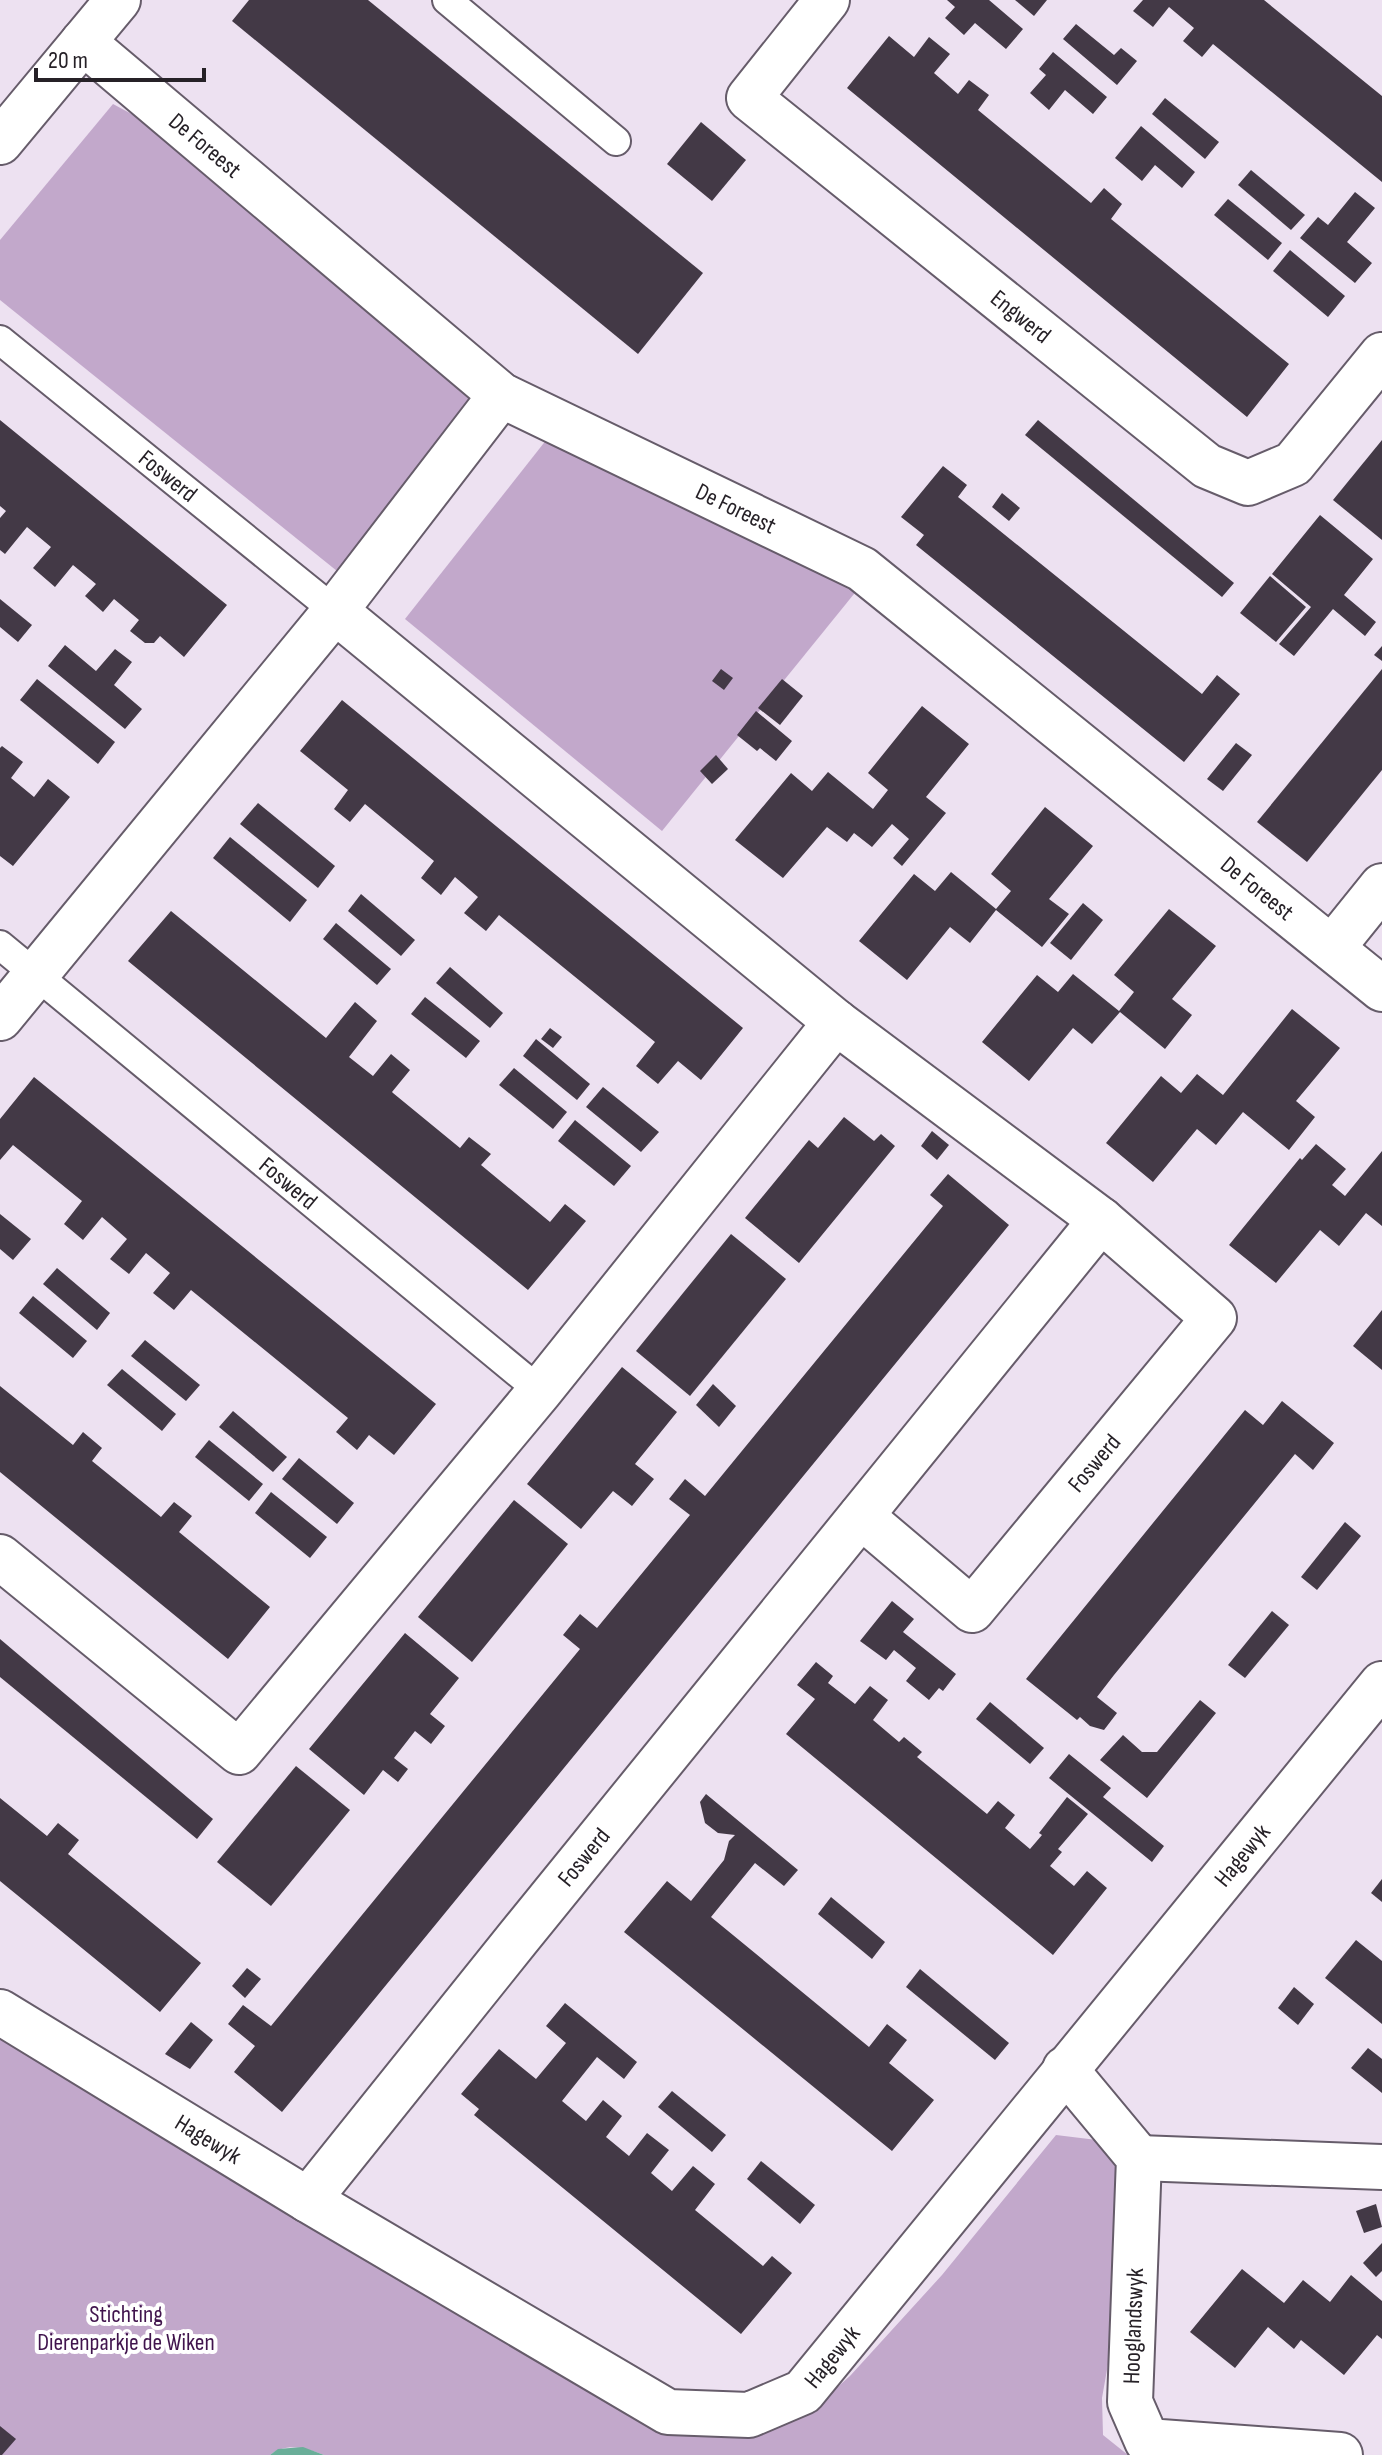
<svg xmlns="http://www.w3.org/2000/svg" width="1382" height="2455" font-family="'Sofia Sans Condensed',sans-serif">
  <rect width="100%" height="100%" fill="#ede1f1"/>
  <g fill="#c2a8cb">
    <path d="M113 104 152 125 471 400 337 571 0 300V240Z"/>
    <path d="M547 439 858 589 662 831 405 619Z"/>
    <path d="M0 2021 678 2428 815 2407 850 2376 942 2275 1056 2135 1097 2140 1108 2149 1121 2182 1129 2246 1102 2398 1103 2435 1128 2455H324C305 2448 287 2442 270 2455H0Z"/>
  </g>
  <path fill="#6aae99" d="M303 2447 324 2455H270L278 2449Z"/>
  <g fill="#433946">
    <path d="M249 0H368L703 273 638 354 232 21Z"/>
    <path d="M947 0H989L1023 29 1006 49 975 23 964 35 945 18 955 7Z"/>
    <path d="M1015 0H1047L1034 16Z"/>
    <path d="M1143 0H1264L1382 96V182L1213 44 1202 57 1183 41 1194 28 1169 7 1153 27 1133 11Z"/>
    <path d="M1076 24 1114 55 1121 48 1137 61 1117 85 1063 39Z"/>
    <path d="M889 36 914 57 929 37 950 54 934 73 958 94 969 80 989 95 978 110 1091 203 1104 188 1122 204 1111 219 1289 364 1247 417 847 88Z"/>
    <path d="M1053 52 1107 97 1093 114 1065 90 1049 110 1030 93 1046 75 1039 69Z"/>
    <path d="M1165 98 1219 142 1205 159 1152 114Z"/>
    <path d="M701 122 746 160 712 201 667 164Z"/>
    <path d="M1141 126 1195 172 1182 188 1155 165 1142 181 1115 158Z"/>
    <path d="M1251 170 1305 215 1291 230 1238 185Z"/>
    <path d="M1355 192 1375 208 1347 242 1372 263 1355 283 1300 238 1318 217 1328 225Z"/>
    <path d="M1228 199 1282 243 1268 260 1214 215Z"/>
    <path d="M1290 250 1345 296 1328 317 1273 271Z"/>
    <path d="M0 420 227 605 184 657 160 636 154 643H145L130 631 139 620 114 599 103 612 85 596 96 584 73 565 55 587 33 568 51 547 27 527 5 554 0 550V518L6 511 0 506Z"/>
    <path d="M1038 420 1234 583 1222 597 1025 435Z"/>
    <path d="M1382 440V540L1333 500Z"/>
    <path d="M943 466 967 485 958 497 1202 694 1217 675 1240 694 1184 762 916 545 924 535 901 517Z"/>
    <path d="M1002 493 1020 508 1009 521 992 507Z"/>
    <path d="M1320 515 1373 559 1344 595 1376 622 1365 636 1333 609 1294 656 1279 644 1311 607 1272 574Z"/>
    <path d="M1270 576 1306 607 1276 642 1240 613Z"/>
    <path d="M0 599 32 625 18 642 0 627Z"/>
    <path d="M65 645 96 671 115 649 132 662 114 685 142 709 125 729 48 666Z"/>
    <path d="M1382 646V661L1374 655Z"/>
    <path d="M721 669 733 678 724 690 712 681Z"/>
    <path d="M1382 669V770L1307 862 1257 822Z"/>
    <path d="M37 679 115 742 98 764 20 700Z"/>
    <path d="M782 679 803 696 780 725 758 708Z"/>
    <path d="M342 700 743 1028 701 1080 678 1061 658 1084 636 1066 655 1042 499 915 486 931 464 913 478 897 455 877 441 895 421 878 434 861 365 804 350 822 334 809 348 790 300 751Z"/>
    <path d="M922 706 969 744 926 797 946 813 902 866 893 858 909 839 892 824 872 847 854 833 847 842 827 827 783 878 735 840 791 773 812 791 828 772 873 809 888 790 868 773Z"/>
    <path d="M756 711 792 741 776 761 760 748 757 751 737 735Z"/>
    <path d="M1236 743 1252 755 1223 791 1207 779Z"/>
    <path d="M2 746 23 762 11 778 34 797 48 779 70 797 13 866 0 856V748Z"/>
    <path d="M716 755 728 769 712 784 700 771Z"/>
    <path d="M258 803 335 866 318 888 240 824Z"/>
    <path d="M1045 807 1093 846 1049 899 1069 914 1042 947 996 910 970 943 950 927 907 980 859 941 914 874 935 891 951 872 996 909 1011 891 991 874Z"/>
    <path d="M230 837 307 900 290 922 213 858Z"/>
    <path d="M361 894 415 940 401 956 348 911Z"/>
    <path d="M1083 903 1103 920 1071 960 1050 943Z"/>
    <path d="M1169 909 1216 946 1172 999 1192 1015 1165 1049 1120 1012 1092 1044 1073 1028 1029 1081 982 1042 1037 975 1058 992 1073 974 1119 1011 1134 992 1114 975Z"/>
    <path d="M171 911 326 1038 355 1002 377 1021 349 1057 373 1076 391 1054 410 1070 392 1092 393 1093 460 1148 469 1137 491 1154 481 1165 550 1222 565 1204 586 1221 528 1290 128 961Z"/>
    <path d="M336 923 391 969 377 985 323 939Z"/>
    <path d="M450 967 503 1013 490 1028 436 983Z"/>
    <path d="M425 997 480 1041 466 1058 411 1014Z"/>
    <path d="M1292 1009 1340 1048 1296 1101 1315 1117 1289 1150 1243 1112 1216 1145 1197 1129 1153 1182 1106 1143 1161 1076 1181 1093 1197 1074 1223 1095Z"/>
    <path d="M550 1028 562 1037 553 1048 541 1039Z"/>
    <path d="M536 1039 590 1084 577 1100 523 1056Z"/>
    <path d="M514 1068 567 1112 553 1129 499 1085Z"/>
    <path d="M34 1077 436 1404 394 1455 369 1435 357 1450 336 1432 348 1418 191 1290 174 1310 153 1293 170 1273 146 1253 129 1274 110 1259 127 1239 102 1217 83 1240 64 1224 82 1201 13 1145 0 1160V1119Z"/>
    <path d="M603 1087 659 1132 641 1152 586 1107Z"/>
    <path d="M844 1117 874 1141 881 1134 895 1146 799 1263 745 1218 809 1140 818 1148Z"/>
    <path d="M575 1120 631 1166 614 1186 558 1141Z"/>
    <path d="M932 1131 949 1145 937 1160 921 1146Z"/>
    <path d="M1316 1144 1346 1169 1332 1185 1345 1196 1382 1151V1226L1366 1213 1339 1246 1320 1230 1276 1283 1229 1245 1300 1158 1302 1160Z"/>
    <path d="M948 1174 1009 1225 282 2112 234 2072 255 2046 228 2024 243 2005 271 2026 580 1649 563 1635 580 1614 597 1628 690 1515 669 1499 685 1479 705 1496 943 1206 930 1195Z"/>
    <path d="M0 1214 31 1239 13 1260 0 1249Z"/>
    <path d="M731 1234 786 1279 690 1396 636 1351Z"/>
    <path d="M57 1268 110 1313 97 1330 43 1284Z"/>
    <path d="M33 1296 87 1341 73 1358 19 1313Z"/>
    <path d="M1382 1310V1370L1353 1346Z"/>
    <path d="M145 1340 200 1385 186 1401 131 1356Z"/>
    <path d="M622 1367 677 1412 635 1464 654 1479 632 1506 613 1491 581 1529 527 1484Z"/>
    <path d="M122 1369 176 1414 162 1431 107 1385Z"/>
    <path d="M713 1384 736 1406 719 1427 696 1405Z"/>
    <path d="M0 1386 73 1445 83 1432 102 1448 92 1461 161 1517 174 1502 192 1516 179 1532 270 1607 228 1659 0 1472Z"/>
    <path d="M1282 1401 1334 1443 1313 1470 1295 1454 1114 1675 1097 1697 1117 1713 1104 1730 1090 1726 1080 1717 1077 1720 1026 1679 1245 1410 1263 1425Z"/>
    <path d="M233 1411 287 1457 273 1472 219 1427Z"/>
    <path d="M209 1440 263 1484 249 1501 195 1457Z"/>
    <path d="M299 1458 354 1503 337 1524 282 1479Z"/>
    <path d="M271 1492 327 1537 310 1558 255 1513Z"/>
    <path d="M514 1500 568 1544 472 1662 418 1617Z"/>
    <path d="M1345 1522 1361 1536 1317 1590 1301 1577Z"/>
    <path d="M892 1601 914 1619 903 1632 956 1674 943 1691 939 1688 929 1700 906 1681 916 1668 894 1650 886 1660 860 1641Z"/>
    <path d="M1272 1611 1289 1625 1245 1678 1228 1665Z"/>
    <path d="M405 1633 459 1678 430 1714 445 1726 431 1744 415 1731 394 1758 408 1769 398 1782 383 1770 364 1795 309 1749Z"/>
    <path d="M0 1639 213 1819 197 1839 0 1677Z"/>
    <path d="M816 1662 833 1676 828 1683 855 1704 870 1686 888 1700 873 1720 899 1742 904 1737 922 1752 917 1757 987 1814 998 1801 1015 1815 1005 1828 1030 1849 1042 1835 1039 1833 1067 1797 1088 1814 1058 1849 1062 1852 1050 1866 1074 1886 1087 1871 1107 1888 1053 1955 786 1734 815 1699 797 1685Z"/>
    <path d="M1200 1700 1216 1713 1147 1798 1100 1760 1123 1735 1142 1752H1157Z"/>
    <path d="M990 1702 1044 1748 1030 1764 976 1719Z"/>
    <path d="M1069 1754 1111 1788 1103 1797 1164 1846 1152 1862 1049 1778Z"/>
    <path d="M296 1766 350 1810 271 1906 217 1862Z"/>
    <path d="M706 1794 798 1870 784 1886 755 1863 711 1917 869 2047 887 2024 907 2040 889 2063 934 2100 892 2151 624 1932 667 1881 691 1901 724 1860 729 1841 735 1835 718 1833 705 1823 700 1802Z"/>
    <path d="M0 1798 47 1836 58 1823 79 1840 68 1854 201 1963 160 2012 0 1881Z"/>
    <path d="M1382 1879V1902L1371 1893Z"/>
    <path d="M831 1897 885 1942 872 1959 818 1914Z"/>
    <path d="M1356 1940 1382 1961V2024L1325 1978Z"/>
    <path d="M247 1968 261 1979 245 1998 232 1986Z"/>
    <path d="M920 1969 1009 2043 995 2060 906 1987Z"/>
    <path d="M1294 1987 1314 2004 1298 2025 1278 2008Z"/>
    <path d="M565 2003 637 2062 624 2079 597 2057 562 2101 586 2121 603 2100 622 2116 606 2137 629 2156 647 2133 669 2150 651 2173 672 2191 693 2166 715 2184 695 2210 763 2266 772 2256 792 2273 741 2334 474 2115 479 2109 461 2094 499 2049 536 2079 566 2043 546 2026Z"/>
    <path d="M191 2022 213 2040 190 2069 165 2054Z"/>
    <path d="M1368 2048 1382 2059V2093L1351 2068Z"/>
    <path d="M672 2091 726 2135 712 2152 658 2107Z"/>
    <path d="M761 2161 815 2205 800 2224 747 2179Z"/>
    <path d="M1376 2204 1382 2227 1364 2233 1356 2211Z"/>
    <path d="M1382 2243V2271L1376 2277 1363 2263Z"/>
    <path d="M1242 2269 1284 2303 1303 2280 1330 2302 1351 2275 1382 2301V2339L1377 2335 1344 2375 1301 2340 1294 2349 1268 2327 1235 2368 1190 2332Z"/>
    <path d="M0 2426 16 2439 2 2455H0Z"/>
  </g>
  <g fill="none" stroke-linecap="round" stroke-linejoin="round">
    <defs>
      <g id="service">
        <path d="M447 0 616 141"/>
        <path id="s1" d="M0 340 335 611"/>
        <path id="s2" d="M0 945 540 1391"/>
      </g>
      <g id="minor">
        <path id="s3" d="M827 0 749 98 1207 466 1248 483 1293 464 1382 355"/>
        <path id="s4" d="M83 42 501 395 862 569 1382 989"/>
        <path d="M0 142 118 0"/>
        <path d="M335 611 836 1022 1101 1220 1214 1318 972 1610 861 1516"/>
        <path d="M1332 948 1382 886"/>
        <path d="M0 1018 335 611 501 395"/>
        <path d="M0 1557 239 1752 540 1391 836 1022"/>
        <path id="s5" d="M0 2012 308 2200 668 2412 749 2415 803 2392 1382 1684"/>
        <path d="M1065 2069 1139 2158 1130 2402 1147 2441 1340 2455"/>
        <path d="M1139 2158 1382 2167"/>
        <path id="s6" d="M308 2200 518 1938 1101 1220"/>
      </g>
    </defs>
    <use href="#service" stroke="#665c6a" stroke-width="32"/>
    <use href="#minor" stroke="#665c6a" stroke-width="48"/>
    <use href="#service" stroke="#fff" stroke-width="28"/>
    <use href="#minor" stroke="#fff" stroke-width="44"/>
  </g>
  <g text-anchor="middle" stroke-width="8" stroke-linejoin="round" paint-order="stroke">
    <g font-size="24" fill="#262127" stroke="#fff">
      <text dy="8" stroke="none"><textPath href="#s4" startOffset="160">De Foreest</textPath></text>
      <text dy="8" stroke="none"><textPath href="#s3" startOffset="474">Engwerd</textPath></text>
      <text dy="8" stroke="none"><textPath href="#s1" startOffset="216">Foswerd</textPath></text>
      <text dy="8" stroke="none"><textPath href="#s4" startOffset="808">De Foreest</textPath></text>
      <text dy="8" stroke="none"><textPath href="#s4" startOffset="1456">De Foreest</textPath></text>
      <text dy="8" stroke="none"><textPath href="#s2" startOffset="374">Foswerd</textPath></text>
      <text transform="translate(1094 1463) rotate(-50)" y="8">Foswerd</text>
      <text dy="8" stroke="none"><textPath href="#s5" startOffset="1612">Hagewyk</textPath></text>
      <text dy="8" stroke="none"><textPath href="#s6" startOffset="440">Foswerd</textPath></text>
      <text dy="8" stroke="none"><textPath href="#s5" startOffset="244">Hagewyk</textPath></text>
      <text transform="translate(1133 2326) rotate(-88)" y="8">Hooglandswyk</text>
      <text dy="8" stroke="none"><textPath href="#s5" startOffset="964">Hagewyk</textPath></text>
    </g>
    <g font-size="24" fill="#40144d" stroke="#fff">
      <text x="126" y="2322">Stichting<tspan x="126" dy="28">Dierenparkje de Wiken</tspan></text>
    </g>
  </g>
  <path d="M36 68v12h168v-12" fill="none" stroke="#262127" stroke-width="4"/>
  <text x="48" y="68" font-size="24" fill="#262127" stroke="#ffffff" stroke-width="6" paint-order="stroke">20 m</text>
</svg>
